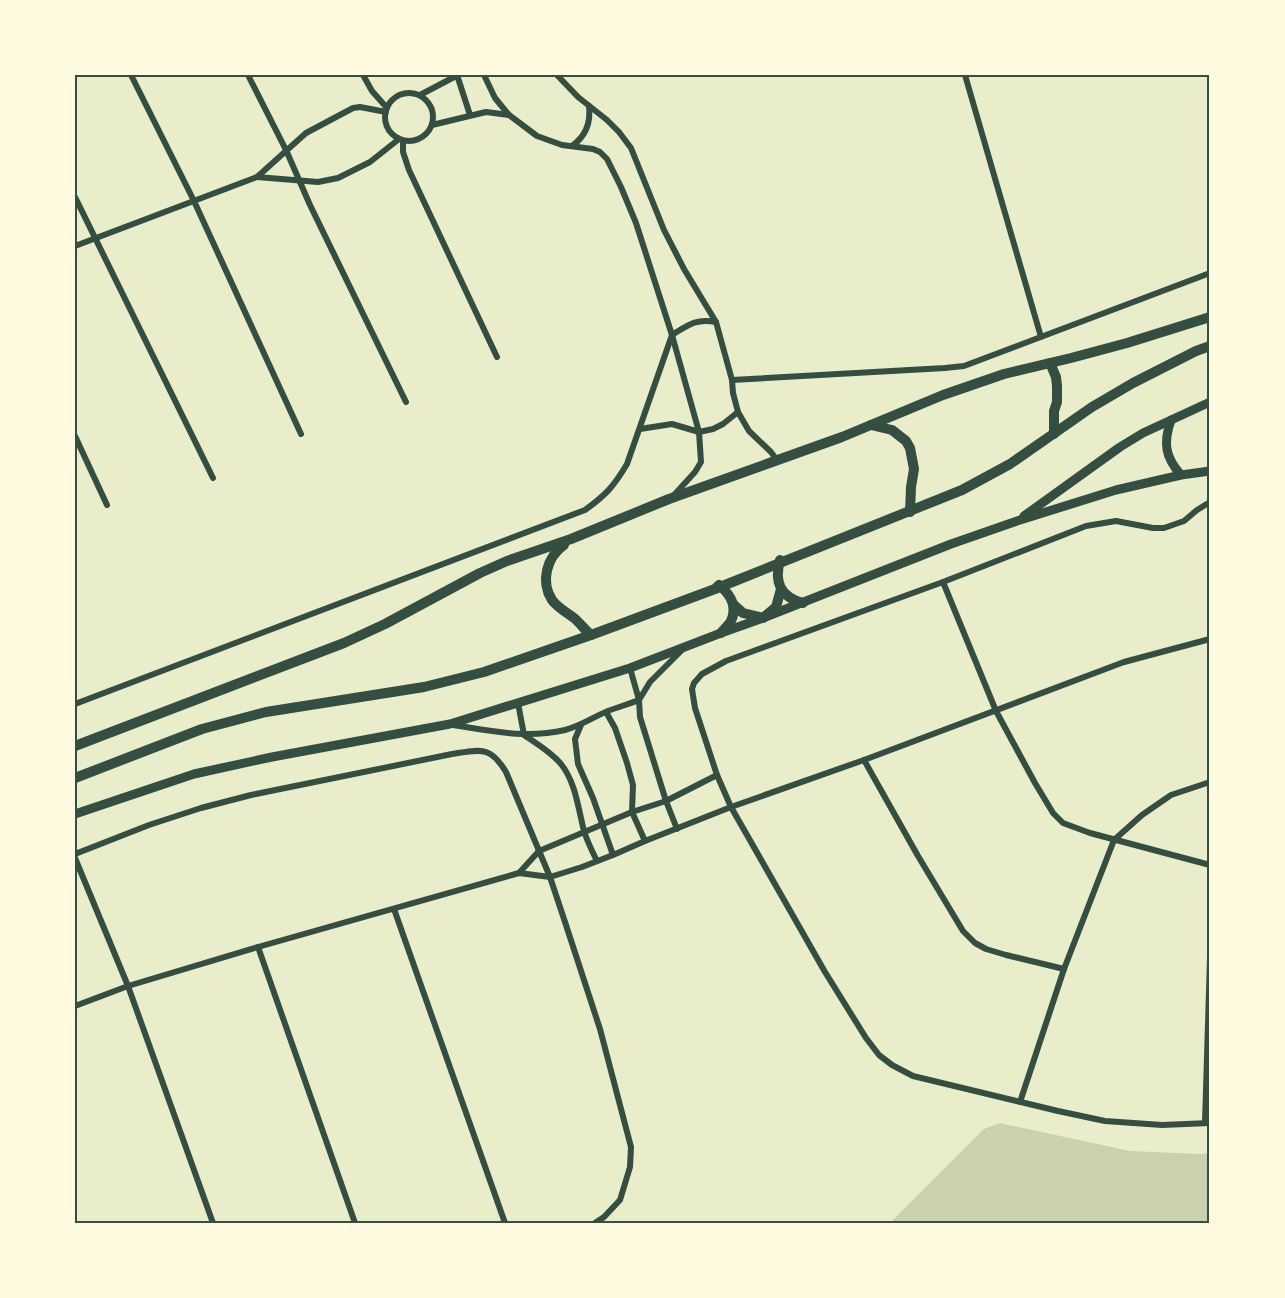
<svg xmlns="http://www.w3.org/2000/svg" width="1285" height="1298" font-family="Cabin,sans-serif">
  <rect width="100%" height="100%" fill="#e9edc9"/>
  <path fill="#cad2ad" d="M1000 1123 1130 1151 1200 1154 1210 1153V1223H890L984 1129Z"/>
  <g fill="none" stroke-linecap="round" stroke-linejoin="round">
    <g stroke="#344e41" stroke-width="6">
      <path d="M131 75 194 201 301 434"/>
      <path d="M248 75 286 150 310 205 406 402"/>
      <path d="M363 75 372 91 387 108"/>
      <path d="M457 75 470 115"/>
      <path d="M484 75 495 98 509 115 537 136 562 145 593 149 600 152 607 159 621 187 636 223 672 335 699 432 701 462 695 472 675 494"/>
      <path d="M557 75 578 97 607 120 619 132 631 148 664 230 684 269 716 322 732 380 733 393 738 412 749 431 771 452 777 460"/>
      <path d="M965 75 1041 337"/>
      <circle cx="409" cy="117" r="24"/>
      <path d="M420 95 458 75"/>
      <path d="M432 125 486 112 509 115"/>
      <path d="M403 141V152L409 170 497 357"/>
      <path d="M572 146C586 136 591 123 589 106"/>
      <path d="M257 177 318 182 338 178 370 162 399 139"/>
      <path d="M75 197 213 478"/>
      <path d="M75 246 257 177 306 133 353 108 360 107 386 112"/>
      <path d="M732 380 945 368 964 366 1210 273"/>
      <path d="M640 429 672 424 699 432 713 429 723 424 738 412"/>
      <path d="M75 436 107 505"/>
      <path d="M1210 502 1197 510 1184 521 1164 528H1153L1116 521 1086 526 943 582 726 661 702 674 694 683 692 689 695 708 717 775 731 807 825 972 866 1038 879 1055 892 1065 913 1076 1058 1111 1105 1121 1162 1125 1210 1123"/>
      <path d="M943 582 996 711 1035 783 1053 813 1063 823 1090 833 1210 865"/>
      <path d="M630 668 639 700 640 717 666 801 677 829"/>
      <path d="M518 703 524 735C537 744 551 752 561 764 576 783 578 808 584 831 587 841 592 851 597 861"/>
      <path d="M75 704 585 510C606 495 614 486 627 464L672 335C688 325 696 318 716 322"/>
      <path d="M606 712 615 728 627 763 633 785 632 812 645 841"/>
      <path d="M453 725C492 731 526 739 565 730 581 726 593 717 608 711 618 707 629 704 639 700L650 682 682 650"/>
      <path d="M581 725 575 739 578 764 593 798 613 855"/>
      <path d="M864 760 918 856 963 931 975 943 986 949 1006 955 1064 969"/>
      <path d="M75 854 149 825 201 808 251 795 452 754C479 750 490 745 506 772L550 877 565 922 600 1029 631 1147 630 1167 620 1200 604 1217 595 1223"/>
      <path d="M75 858 128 986 213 1223"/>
      <path d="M519 873 539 851 632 812 666 801 717 775"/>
      <path d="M394 909 505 1223"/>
      <path d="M258 947 355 1223"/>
      <path d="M75 1006 128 986 258 947 519 873 550 877 582 867 613 855 645 841 731 807 864 760 1124 662 1210 639"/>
      <path d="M1020 1102 1064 969 1114 840 1142 815 1171 795 1210 782"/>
      <path d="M1205 1123 1210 958"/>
    </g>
    <g stroke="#344e41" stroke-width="9">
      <path d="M1171 420C1163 443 1165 457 1181 475"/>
      <path d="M1024 516 1120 447 1143 433 1210 402"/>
      <path d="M75 814 194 774 272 757 450 724 630 668 721 633 763 618 951 544 1017 521 1116 490 1181 475 1210 471"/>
    </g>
    <g stroke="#344e41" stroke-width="10">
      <path d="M1050 363 1056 377 1057 386V402L1054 411V434"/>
      <path d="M871 425 892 430 906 441 910 448 914 469 911 487 910 512"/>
      <path d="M564 545C547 557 540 581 552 600 558 608 566 612 574 618 580 623 585 630 591 635"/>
      <path d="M780 560C774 582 780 597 803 603"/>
      <path d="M717 587 719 585C730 594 738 606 731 621 729 625 724 629 721 633"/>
      <path d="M734 605 743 613 763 618 776 607 781 589"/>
      <path d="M75 746 344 643 385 624 480 573 507 561 571 539 669 499 842 437 943 395 1004 374 1071 358 1127 343 1210 317"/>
      <path d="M75 778 202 729 266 712 424 687 484 672 591 635 715 589 962 490 1010 464 1092 407 1133 383 1196 351 1210 346"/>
    </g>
  </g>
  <rect width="1285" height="1298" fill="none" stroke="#fefae0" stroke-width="153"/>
  <rect x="76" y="76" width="1132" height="1146" fill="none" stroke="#344e41" stroke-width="2"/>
</svg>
